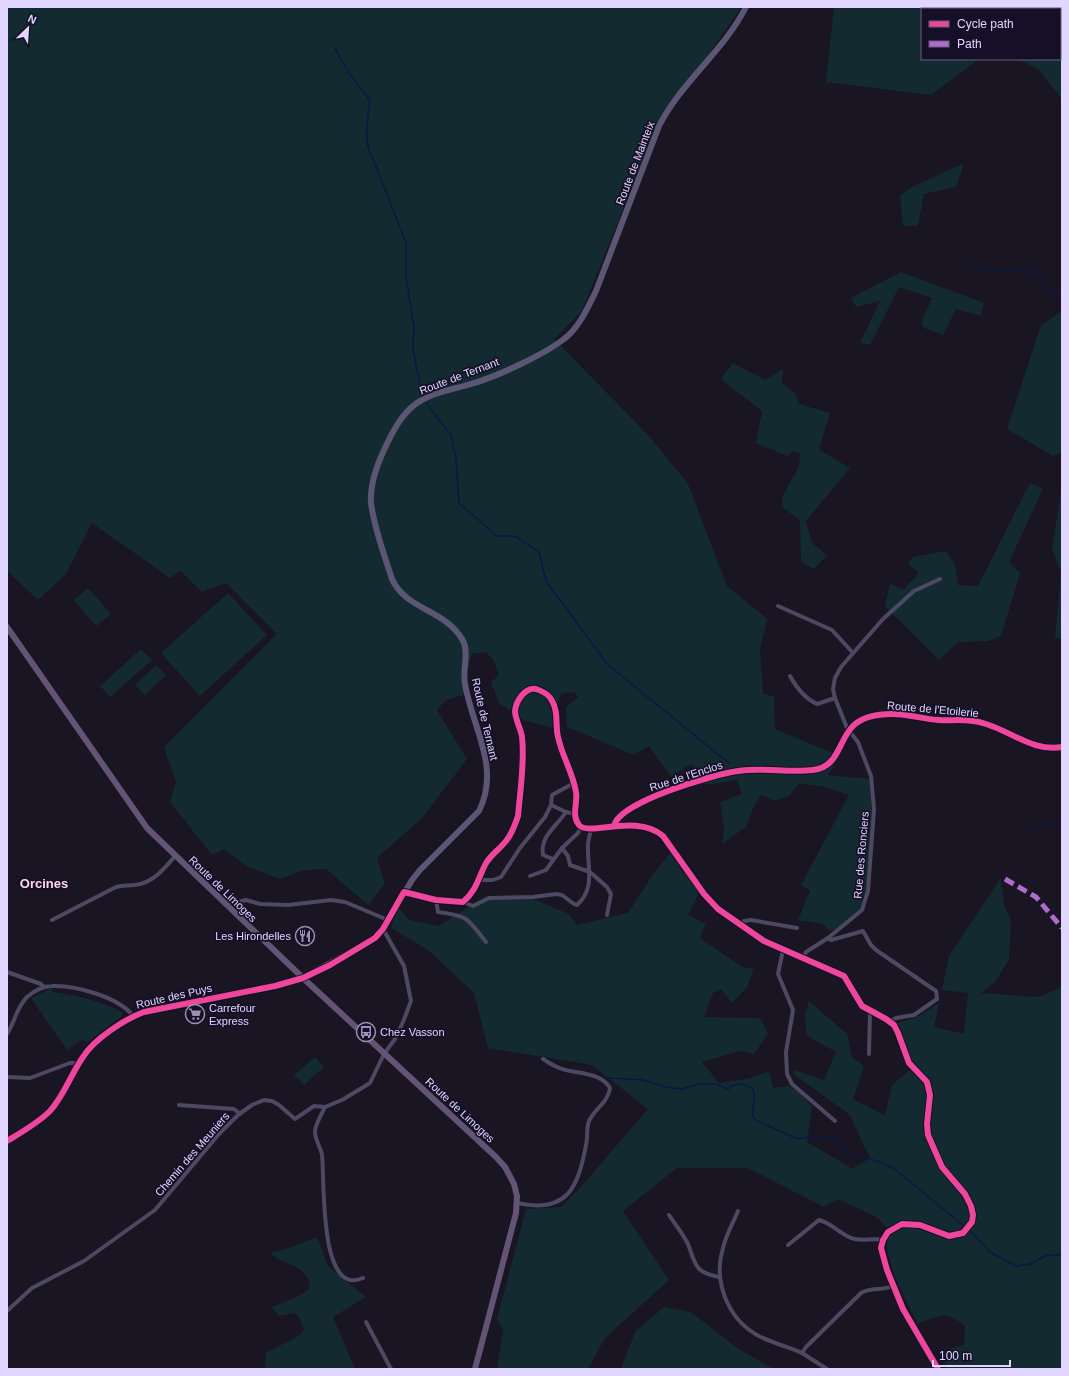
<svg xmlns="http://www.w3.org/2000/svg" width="1069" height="1376" font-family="Helvetica,sans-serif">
  <rect width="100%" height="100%" fill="#191522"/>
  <g fill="#132b30">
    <path d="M7 7H741L652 138 582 311 554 339 650 437 688 484 727 586 767 619 760 650 763 694 774 696 775 729 840 756 828 775 869 779 872 811 866 892 861 909 836 929 830 931 823 924 798 920 810 891 801 885 849 795 825 787 799 783 789 796 774 801 761 795 754 806 746 827 722 844 724 830 720 802 742 794 737 780 706 785 691 764 671 777 649 746 634 755 567 727 566 707 579 697 574 692 561 694 558 702H547L564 731 523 720 499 703 491 682 499 675 494 661 486 652 472 654 467 671V685L464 695 446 700 437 710 467 759 423 817 377 858 385 884 368 905 326 869 304 870 280 879 248 867 224 849 212 855 170 802 176 782 164 747 277 634 226 583 202 592 181 571 170 578 92 523 66 574 38 600 7 571Z"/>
    <path d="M834 7H1062V99L1038 69 1017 59H1060V9H922V59H979L931 95 826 82Z"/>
    <path d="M964 163 956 187 924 194 918 226H903L900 196 910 188Z"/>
    <path d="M901 272 984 303 981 316 956 309 943 335 924 328 921 323 932 298 899 287 870 345 860 343 880 301 856 307 851 298Z"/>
    <path d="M1062 311V452L1053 456 1007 429 1041 325Z"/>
    <path d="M733 363 765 380 783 369 782 383 796 394 799 404 830 413 819 450 850 468 806 521 812 543 827 555 814 569 801 562 800 520 783 508 782 497 799 466 800 453 793 451 787 456 756 443 762 412C750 399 733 392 721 378Z"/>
    <path d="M1030 483 1043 489 1009 562 1020 573 1001 636 988 641 958 642 939 660 885 606 890 583 903 590 919 573 908 563 913 557 946 551 955 565 958 585 978 586Z"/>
    <path d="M1062 485V639L1055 638 1061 572 1052 549Z"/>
    <path d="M88 588 111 614 96 626 74 600Z"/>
    <path d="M228 593 267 635 200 696 161 653Z"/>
    <path d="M141 649 152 660 110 697 100 686Z"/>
    <path d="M156 665 166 675 145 695 135 685Z"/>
    <path d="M670 853 699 893 688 915 706 924 700 938 742 967 754 969 747 987 732 1003 721 989 713 993 704 1017 760 1018 768 1034 754 1054 740 1051 702 1062 719 1083 751 1078 769 1071 773 1088 789 1086 801 1094 812 1106 807 1142 853 1169 870 1158 849 1114 793 1074 795 1070 824 1080 836 1052 807 1036 805 1015 809 1001 847 1034 852 1057 864 1066 853 1099 885 1115 892 1085 910 1070 903 1034 898 1023 919 1016 939 1003 934 1027 964 1034 968 993 942 990 949 956 1001 878 1004 905 1011 921 1009 959 996 981 981 993 1038 997 1062 987V1369H948L939 1352 964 1345 965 1326C944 1310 941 1315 918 1324 902 1293 884 1262 886 1227L878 1218 838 1199 824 1207 748 1168H677L623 1211 669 1280 605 1338 588 1369H497L503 1330 497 1319 526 1209 561 1207 581 1187 648 1109 592 1065 488 1048 474 993 428 950 391 928 394 917 399 908 409 920 439 926 486 896H526L569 914 577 925 628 913 652 876Z"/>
    <path d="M52 988 53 992C79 996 98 1000 122 1012V1016L88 1042 81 1040 67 1050 31 998Z"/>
    <path d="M315 1057 324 1067 304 1085 294 1075Z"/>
    <path d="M317 1237 328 1266 366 1297 333 1317 355 1369H268L265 1368 266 1353 302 1334 304 1328 299 1317 295 1313 279 1316 272 1307 299 1296 309 1289C311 1264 284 1267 270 1253L286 1249Z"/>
    <path d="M664 1307 691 1312 737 1348 774 1369H621L635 1332Z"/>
  </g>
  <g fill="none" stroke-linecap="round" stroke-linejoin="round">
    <g stroke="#0a1843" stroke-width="1.5">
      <path d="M335 48C344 67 356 84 370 100 368 119 362 144 374 161L406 243V278L414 326 413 349 422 395"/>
      <path d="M969 265C989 271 1006 273 1027 269L1042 278 1053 294 1062 300"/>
      <path d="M426 403 451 435 456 459 459 503 497 536H515L539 552 546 581 607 664 730 764"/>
      <path d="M1030 829 1062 822"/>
      <path d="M609 1078 643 1080 665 1087 682 1089 698 1084H716L728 1089C737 1082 743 1083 753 1089 757 1100 750 1109 754 1119L797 1139 814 1136 832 1138 839 1141 847 1156 855 1158 864 1157 883 1163 896 1170 964 1226"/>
      <path d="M971 1232 990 1252 1016 1266 1030 1264 1047 1255H1062"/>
    </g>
    <g stroke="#4e4963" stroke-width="4">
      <path d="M778 606 832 630 853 653"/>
      <path d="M790 676C796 687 806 699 817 704L835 698"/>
      <path d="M551 805 566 812 575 814"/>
      <path d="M562 848 568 856 570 865 590 872 607 887 611 894 607 915"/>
      <path d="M553 859 543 855C540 836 556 827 566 812"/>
      <path d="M530 876 546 870 562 848 578 833 581 827"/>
      <path d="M480 880H493L501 877 520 848 545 817 551 805 552 795 574 783"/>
      <path d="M404 892 436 900 463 902C476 891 478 879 485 865 490 855 499 850 506 841 512 834 515 825 518 816L522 738 515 711 519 699 525 692 534 689 543 692 551 698 556 709 557 736 577 794 575 814 578 824 583 828 591 829 614 826"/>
      <path d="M436 900 438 912C469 916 467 918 486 942"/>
      <path d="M463 902 473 906 489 898 533 897 556 894 562 895 574 904 577 905C596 888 587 867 588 845 588 840 590 835 591 829"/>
      <path d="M226 905 246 900 260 904 288 905 331 900 345 902 388 920"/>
      <path d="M52 920 116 887C123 885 128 886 135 885 153 883 164 869 175 856"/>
      <path d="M740 925 744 921 751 920 797 928"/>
      <path d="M828 938 831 940 863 931 871 945 876 950 936 991 937 999 914 1015 896 1018 890 1021"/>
      <path d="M783 950 778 974 793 1010 786 1052 787 1074 792 1084 835 1121"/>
      <path d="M803 958 806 952 828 938 862 910 868 891 874 809 871 776 858 742 847 728 835 698 833 689 835 678 841 667 883 619 914 591 940 579"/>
      <path d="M7 972 41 984 44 987"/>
      <path d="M7 1034C15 1022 16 1008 27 997 34 991 43 986 52 986 75 985 119 997 133 1016"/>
      <path d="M869 1054 870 1012"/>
      <path d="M7 1077 30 1078 70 1063H80"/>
      <path d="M179 1105 234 1109 240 1114"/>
      <path d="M325 1107C322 1114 315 1124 315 1132 315 1140 321 1148 322 1155 325 1178 318 1298 363 1278"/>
      <path d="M517 1203C567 1214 578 1188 586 1145 588 1137 586 1129 589 1121 595 1108 608 1103 610 1088 599 1070 573 1075 557 1067 552 1065 548 1062 543 1059"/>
      <path d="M738 1211C733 1223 726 1235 723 1248 713 1280 727 1318 757 1335 770 1342 788 1347 802 1353L806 1347 861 1293C871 1287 882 1291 893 1286"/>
      <path d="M669 1215C675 1224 683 1234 688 1244 696 1265 694 1272 719 1277"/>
      <path d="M788 1245 819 1220C831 1223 838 1232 849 1237 860 1243 872 1237 883 1240"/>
      <path d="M7 1311 32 1288 84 1261 155 1210 219 1134 238 1115 252 1105 264 1100 272 1101 279 1105 295 1119 314 1106 325 1107 342 1100 370 1083 384 1054 395 1039 403 1022 411 1001 404 966 383 929"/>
      <path d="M366 1322 391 1369"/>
      <path d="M802 1353 827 1369"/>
    </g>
    <path stroke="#4e4963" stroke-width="5" d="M938 1369 903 1309 887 1270 881 1248 883 1240 888 1232 902 1224 920 1225 949 1236 963 1233 972 1222 973 1215 971 1206 965 1194 942 1167 928 1135 927 1124 930 1095 927 1082 909 1063 898 1033 894 1025 886 1019 862 1006 844 976 764 941 718 909 704 894 663 836C648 824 633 825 614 826 618 802 715 774 738 771 763 767 788 773 813 770 839 767 838 741 853 726 863 716 880 714 893 714 908 714 923 719 938 720 954 721 970 718 986 724 1012 732 1034 752 1062 747"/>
    <path stroke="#5c5675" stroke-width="6" d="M7 1141C22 1132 38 1123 50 1111 64 1096 71 1074 83 1057 94 1039 125 1019 144 1012L275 986 303 978 367 943 375 938 383 929 412 880 420 870 479 811C501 767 472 727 465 684 462 670 470 651 462 639 444 609 406 610 392 579 384 554 374 528 371 503 370 486 377 465 384 450 392 433 401 414 417 403 433 392 456 389 474 383 498 376 545 354 564 339 579 328 588 307 596 291L659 126C682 81 723 52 746 7"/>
    <path stroke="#635374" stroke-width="6" d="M7 627 147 828 303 978 496 1157 505 1167 514 1184 517 1196 516 1213 475 1369"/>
    <path stroke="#b06ccc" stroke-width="5" stroke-dasharray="10 5" stroke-linecap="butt" d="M1005 879 1036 897 1062 928"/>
    <defs>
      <g id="cycleway">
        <path d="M614 826C618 802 715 774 738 771 763 767 788 773 813 770 839 767 838 741 853 726 863 716 880 714 893 714 908 714 923 719 938 720 954 721 970 718 986 724 1012 732 1034 752 1062 747"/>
        <path d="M7 1141C22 1132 38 1123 50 1111 64 1096 71 1074 83 1057 94 1039 125 1019 144 1012L275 986 303 978 330 965 375 938 383 929 404 892 436 900 463 902C476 891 478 879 485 865 490 855 499 850 506 841 512 834 515 825 518 816 520 792 525 761 522 737 521 729 515 719 515 711 516 701 525 687 536 689 542 691 548 694 551 699 559 711 555 725 558 737 562 756 573 773 576 792 578 803 571 815 579 825 589 837 636 813 663 836L704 894 718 909 764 941 844 976 862 1006 886 1019 894 1025 898 1033 909 1063 927 1082 930 1095 927 1124 928 1135 942 1167 965 1194 971 1206 973 1215 972 1222 963 1233 949 1236 920 1225 902 1224 888 1232 883 1240 881 1248 887 1270 903 1309 938 1369"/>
      </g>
    </defs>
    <use href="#cycleway" stroke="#160f28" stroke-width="8"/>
    <use href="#cycleway" stroke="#ed469a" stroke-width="6"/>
  </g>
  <defs>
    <symbol id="restaurant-ring" viewBox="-11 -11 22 22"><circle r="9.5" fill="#160f28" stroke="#9a92b2" stroke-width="1.5"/><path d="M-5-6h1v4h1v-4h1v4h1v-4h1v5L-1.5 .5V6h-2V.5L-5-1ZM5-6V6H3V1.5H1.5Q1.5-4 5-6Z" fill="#9a92b2"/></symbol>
    <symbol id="supermarket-ring" viewBox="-11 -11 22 22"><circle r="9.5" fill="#160f28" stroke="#9a92b2" stroke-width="1.5"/><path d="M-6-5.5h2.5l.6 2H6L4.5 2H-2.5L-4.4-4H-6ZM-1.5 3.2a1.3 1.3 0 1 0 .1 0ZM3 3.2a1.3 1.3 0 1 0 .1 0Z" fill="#9a92b2"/></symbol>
    <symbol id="bus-ring" viewBox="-11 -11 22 22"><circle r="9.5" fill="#160f28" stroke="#9a92b2" stroke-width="1.5"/><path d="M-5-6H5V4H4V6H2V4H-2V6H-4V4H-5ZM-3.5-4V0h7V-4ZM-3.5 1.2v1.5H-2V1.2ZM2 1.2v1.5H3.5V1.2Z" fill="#9a92b2"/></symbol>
  </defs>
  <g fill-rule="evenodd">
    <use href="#restaurant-ring" x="294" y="925" width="22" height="22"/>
    <use href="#supermarket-ring" x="184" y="1003" width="22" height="22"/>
    <use href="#bus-ring" x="355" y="1021" width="22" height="22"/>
  </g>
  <g text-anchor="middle" stroke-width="3.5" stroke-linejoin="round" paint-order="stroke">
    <g font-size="11" fill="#e0d6ff" stroke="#160f28">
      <text transform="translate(635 163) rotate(-69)" y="4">Route de Mainteix</text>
      <text transform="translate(459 376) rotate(-21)" y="4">Route de Ternant</text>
      <text transform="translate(933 709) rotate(5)" y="4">Route de l'Etoilerie</text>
      <text transform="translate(485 719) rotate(77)" y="4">Route de Ternant</text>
      <text transform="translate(686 776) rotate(-18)" y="4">Rue de l'Enclos</text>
      <text transform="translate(861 855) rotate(-85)" y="4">Rue des Ronciers</text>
      <text transform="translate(223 889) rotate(44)" y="4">Route de Limoges</text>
      <text transform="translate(174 996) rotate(-13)" y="4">Route des Puys</text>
      <text transform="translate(460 1110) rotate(43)" y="4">Route de Limoges</text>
      <text transform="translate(192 1154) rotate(-49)" y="4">Chemin des Meuniers</text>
    </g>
    <g font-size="11" fill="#e0d6ff" stroke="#160f28" text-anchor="start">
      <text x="291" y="940" text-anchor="end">Les Hirondelles</text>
      <text x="209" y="1012">Carrefour<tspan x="209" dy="13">Express</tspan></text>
      <text x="380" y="1036">Chez Vasson</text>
    </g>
    <g font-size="13" font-weight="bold" fill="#ffd8ec" stroke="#160f28">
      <text x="44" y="888">Orcines</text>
    </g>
  </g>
  <rect width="1069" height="1376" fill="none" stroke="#e0d6ff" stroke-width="16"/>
  <rect x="921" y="8" width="140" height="52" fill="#160f28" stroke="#675f7e"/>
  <rect x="929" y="21" width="20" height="6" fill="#ed469a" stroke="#675f7e"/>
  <text x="957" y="28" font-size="12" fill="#e0d6ff">Cycle path</text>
  <rect x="929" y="41" width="20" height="6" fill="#b06ccc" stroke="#675f7e"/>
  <text x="957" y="48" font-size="12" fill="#e0d6ff">Path</text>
  <g transform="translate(28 28) rotate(25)" stroke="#160f28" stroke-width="3" paint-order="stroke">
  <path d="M0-3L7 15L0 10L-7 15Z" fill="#e0d6ff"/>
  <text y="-6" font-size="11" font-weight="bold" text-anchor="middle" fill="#e0d6ff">N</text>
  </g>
  <path d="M933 1360v6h77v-6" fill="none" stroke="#e0d6ff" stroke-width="2"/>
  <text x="939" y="1360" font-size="12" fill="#e0d6ff" stroke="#160f28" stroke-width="3" paint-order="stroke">100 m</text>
</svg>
